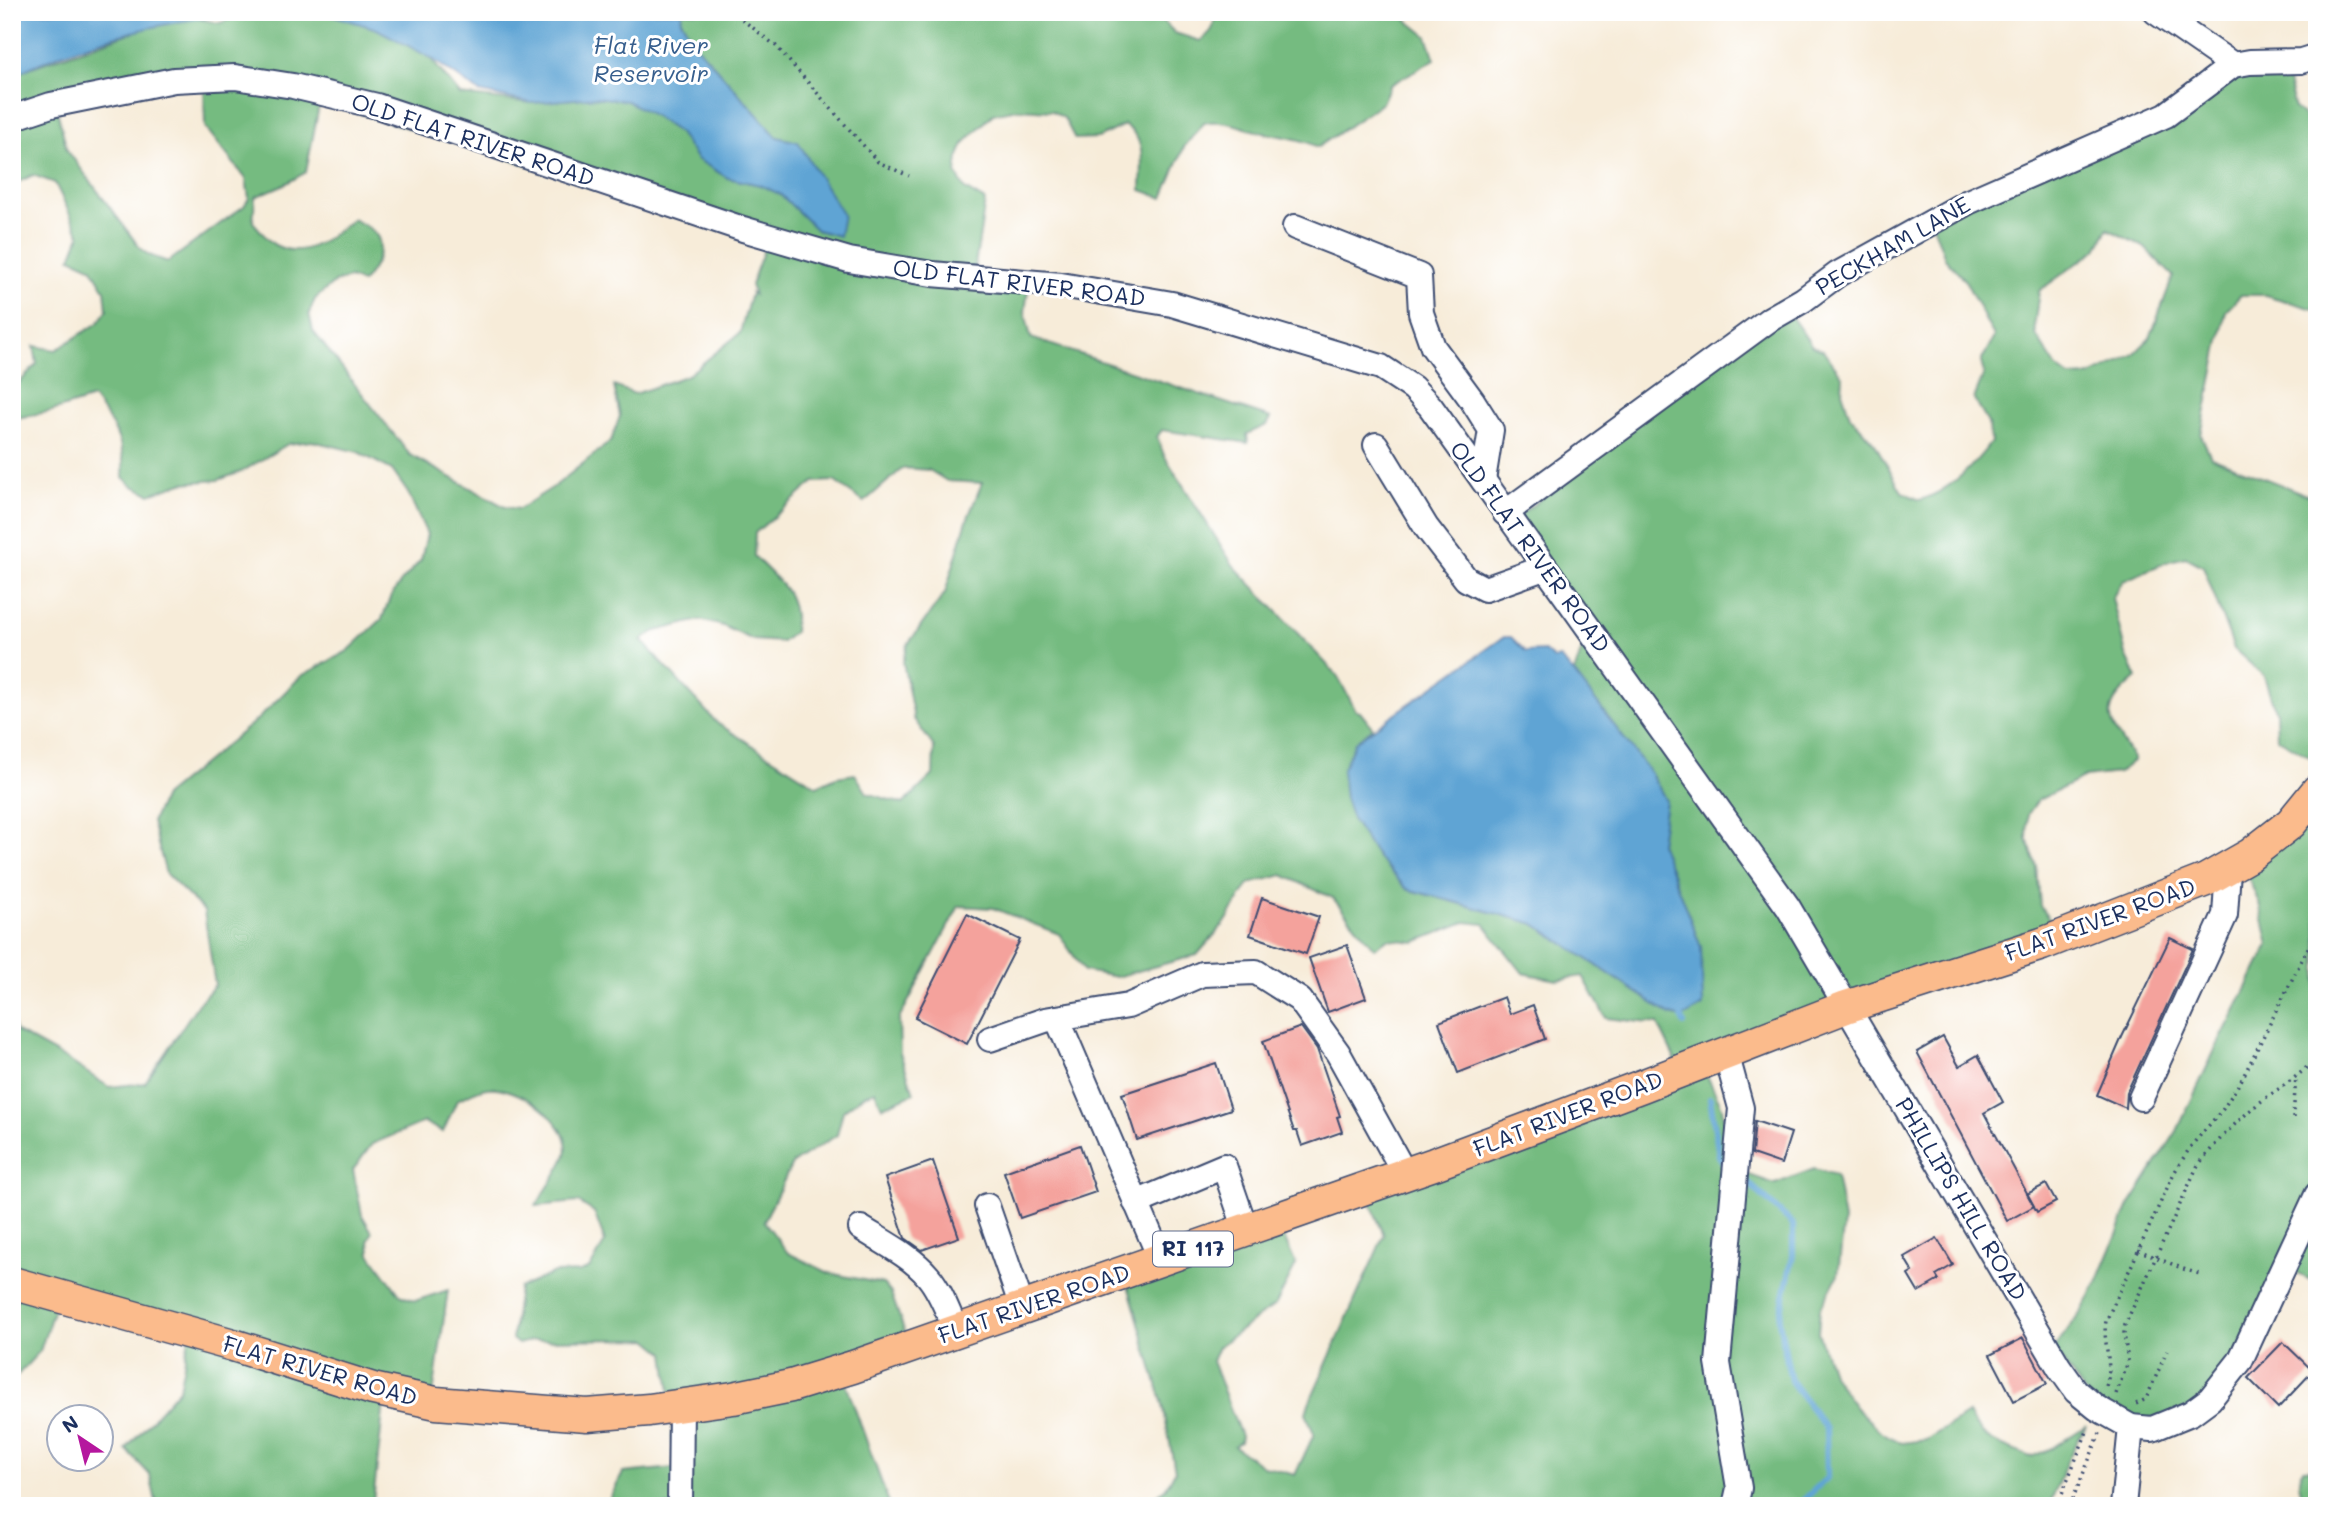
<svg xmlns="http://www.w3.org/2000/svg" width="2329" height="1518" font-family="Mali,sans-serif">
  <rect width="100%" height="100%" fill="#fff"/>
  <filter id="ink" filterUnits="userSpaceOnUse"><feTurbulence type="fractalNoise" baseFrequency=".0143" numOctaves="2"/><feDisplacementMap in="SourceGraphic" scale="14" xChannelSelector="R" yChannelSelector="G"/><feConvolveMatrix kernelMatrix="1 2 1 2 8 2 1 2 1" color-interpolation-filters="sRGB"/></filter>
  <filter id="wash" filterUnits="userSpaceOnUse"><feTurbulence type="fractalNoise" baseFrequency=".00686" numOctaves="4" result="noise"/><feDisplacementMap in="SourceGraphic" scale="28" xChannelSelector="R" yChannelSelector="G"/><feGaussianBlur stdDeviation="1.57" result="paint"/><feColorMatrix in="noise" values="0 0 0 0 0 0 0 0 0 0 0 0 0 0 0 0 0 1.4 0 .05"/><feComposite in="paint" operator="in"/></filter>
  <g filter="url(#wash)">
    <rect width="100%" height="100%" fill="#f7ecd9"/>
    <g fill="#74bb80" stroke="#48756f" stroke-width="2" fill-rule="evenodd">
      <path d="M248 12H393L460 95 532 103 595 97 627 100 653 115 679 133 697 159 728 178 760 185 780 194 817 230 798 142 777 137 694 43 681 20 682 12H1154L1175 33 1200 41C1211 33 1217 27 1213 12H1397L1427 36 1435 59 1390 85 1382 103 1318 147C1300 138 1284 137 1264 133 1243 129 1225 118 1204 123L1184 147 1163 198 1141 190C1141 167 1148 138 1124 125L1098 138 1075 139 1064 118 1052 111 1017 109 993 114 965 142 958 158 956 173 965 189 985 201 974 272 1029 282 1025 312 1031 338 1271 418 1267 425 1247 434 1248 443 1162 430 1157 437 1164 455 1233 565 1337 675 1356 711 1360 712 1373 728 1355 742 1352 819 1379 859 1407 889 1535 924 1669 1014 1682 1018 1701 947 1660 843 1666 801 1652 775 1574 673 1588 631 1511 522 1786 309 1812 346 1823 350 1843 377 1842 391 1850 416 1875 444 1902 492 1920 500C1948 492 1974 466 1991 442L1988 423 1974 399 1984 374 1981 362 1994 337 1966 282 1945 258 1932 222 2156 118 2230 64 2283 62 2295 109 2317 127V310L2265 295H2241L2226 311 2201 435 2211 457 2317 499V761L2277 738 2276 713 2264 676 2234 649 2203 566 2186 557 2169 561 2123 581 2112 598 2126 655 2137 678C2096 712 2109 720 2134 760L2118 773 2085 777 2038 800 2028 814 2027 839 2037 867 2040 906 2057 929 1701 1063 1722 1107 1729 1156 1738 1171 1775 1184 1814 1169 1836 1175 1844 1220 1838 1275 1820 1309 1818 1332 1833 1376 1856 1408 1880 1431 1901 1443 1926 1440 1968 1414C1984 1444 2002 1445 2031 1457L2052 1448 2086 1426 2068 1459 2049 1506H1143L1166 1488 1175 1471 1163 1405 1125 1275 1276 1219 1296 1265 1276 1304 1218 1347 1212 1361 1241 1436 1240 1442 1234 1446 1263 1466 1295 1475 1314 1434 1306 1413 1309 1403 1384 1235 1364 1187 1679 1068 1658 1024 1606 1018 1583 976 1557 980 1523 973 1484 924 1465 922 1415 942 1388 939 1374 948 1333 898 1283 875 1249 884 1225 923 1197 955 1116 977 1084 971 1059 934 993 908 959 906 899 1019 900 1053 914 1093 882 1107 875 1091 864 1095 843 1111 837 1135 792 1164 764 1221 788 1253 829 1273 883 1284 891 1293 909 1344 841 1370 890 1506H606L623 1473 674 1468 671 1399 665 1353 648 1339 534 1340 518 1344 512 1339 519 1288 554 1273 580 1272 590 1268 605 1242 594 1212 578 1202 536 1206C543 1194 563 1166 566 1154 574 1122 515 1084 487 1088 478 1089 466 1096 457 1100L443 1132 424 1122 372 1144 353 1170 362 1215 372 1232 369 1240 370 1254 400 1295 415 1301 448 1290 433 1395 385 1394 373 1502 379 1506H157L150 1475 126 1449 179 1389 190 1333 58 1296 40 1351 12 1381V1015L15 1031 68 1060 109 1087 145 1083 198 1004 215 985 204 911 166 874 152 822 164 796 259 718 301 676 348 651 382 619 390 598 401 582 421 560 427 534 408 493 392 470 358 452 312 441 288 444 241 472 218 480 182 483 150 494 131 485 123 477C126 443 113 424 93 398L52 411 12 419V385L18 384 37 364 34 346 56 350 98 323 107 310 105 290 91 267 71 258 80 235 55 183 33 175 12 185V74L168 20 194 18 220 23ZM204 83 205 127 246 179 249 198 244 206 168 262 149 255 141 249 67 150 55 102ZM320 101 768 238 751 285 754 295 751 293 740 333 688 375 635 394 614 386 620 416 611 441 555 486 519 509 505 507 410 455 313 331 309 313 315 299 335 282 350 278 362 283C373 271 389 246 373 231 368 226 359 223 353 219 331 236 305 261 275 245 267 241 259 228 253 222L255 197 285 184 306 172ZM2108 229 2144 247 2173 276 2150 338 2133 355 2091 376 2069 377 2057 368 2036 335 2035 321 2039 291 2097 249ZM903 468 929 470 947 481 982 483 967 520 945 593 908 644 903 662 914 719 934 747 933 775 903 804 867 793 855 774 836 777 817 786 717 723 641 640 656 631 700 620 723 626 753 640 782 642 794 632C797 591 780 583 754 556L755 533 814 482 834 481 864 502Z"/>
      <path d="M2317 789V1283L2284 1267 2212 1397 2150 1426 2094 1404 2053 1349 2082 1311 2097 1283 2129 1206 2177 1131 2214 1052 2269 945 2259 903 2245 870Z"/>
      <path d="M2317 1468V1506H2306C2302 1493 2294 1480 2303 1469Z"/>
    </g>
    <g fill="#5fa4d4" stroke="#3d6a99" stroke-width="2">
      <path d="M12 12H245C164 21 85 39 12 76Z"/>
      <path d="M322 12H682L681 20 694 43 777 137 798 142 843 215 839 236 817 230 780 194 760 185 728 178 697 159 679 133 653 115 627 101 595 97 532 103 479 92 431 58 377 29Z"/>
      <path d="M1504 637H1511L1526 652 1544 651 1554 659 1560 658 1574 673 1652 775 1666 801 1660 843 1701 947 1703 1006 1682 1018 1669 1014 1535 924 1407 889 1379 859 1352 819 1345 798 1342 771 1355 742Z"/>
    </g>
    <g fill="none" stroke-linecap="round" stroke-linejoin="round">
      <g stroke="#5fa4d4" stroke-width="6">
        <path d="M1682 1018 1684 1024"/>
        <path d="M1710 1098 1719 1156 1727 1168"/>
        <path d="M1743 1178 1793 1224V1255L1779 1321 1791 1381 1826 1429 1827 1478 1797 1506"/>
      </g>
    </g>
    <g id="blocks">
      <g fill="#f4a29c">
        <path d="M1262 898 1319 917 1306 954 1250 935Z"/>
        <path d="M967 914 1020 940 967 1044 915 1018Z"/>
        <path d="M2170 938 2193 949 2127 1092 2126 1108 2097 1095 2122 1037Z"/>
        <path d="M1347 945 1366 998 1328 1012 1309 958Z"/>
        <path d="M1504 997 1510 1014 1533 1005 1545 1039 1458 1073 1439 1022Z"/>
        <path d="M1301 1027 1317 1049 1340 1116 1337 1117 1342 1132 1302 1146 1297 1131H1294L1263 1041Z"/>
        <path d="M1943 1037 1959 1066 1978 1055 2003 1102 1984 1113 2034 1206 2007 1221 1917 1052Z"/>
        <path d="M1216 1063 1231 1109 1137 1140 1122 1094Z"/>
        <path d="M1755 1121 1791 1133 1781 1164 1752 1154Z"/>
        <path d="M1080 1145 1096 1192 1020 1218 1004 1172Z"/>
        <path d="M933 1161 959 1237 922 1250 905 1238 885 1178Z"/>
        <path d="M2046 1184 2056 1202 2037 1212 2027 1194Z"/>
        <path d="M1937 1238 1953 1265 1936 1275 1939 1280 1918 1292 1908 1275 1913 1272 1904 1257Z"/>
        <path d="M2023 1338 2047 1384 2014 1401 1990 1355Z"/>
        <path d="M2283 1342 2313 1371 2278 1408 2248 1378Z"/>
      </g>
    </g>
  </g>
  <g filter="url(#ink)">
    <use href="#blocks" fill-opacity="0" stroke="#3c4b70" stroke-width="2"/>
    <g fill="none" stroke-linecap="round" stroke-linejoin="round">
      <defs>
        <g id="minor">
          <path d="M2156 12 2233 65"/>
          <path d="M12 118 51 105 174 80 235 77 293 86 377 106 743 229 849 260 932 274 1061 285 1172 304 1381 367 1413 388 1430 406 1788 907 2059 1367 2076 1391 2097 1408 2131 1427 2152 1429 2191 1413 2210 1399 2240 1361 2317 1195"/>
          <path d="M1295 227 1419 276 1421 313 1433 347 1472 400 1491 430 1483 480"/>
          <path d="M1376 445 1426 527 1466 579 1485 589 1544 568"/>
          <path d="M1505 513 1770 319 1803 300 1838 274 1968 202 2166 115 2233 65 2250 62 2301 61 2317 56"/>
          <path d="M1057 1018 1161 1260"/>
          <path d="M990 1039 1045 1020 1128 1006 1202 974 1256 972 1300 1000 1338 1053 1405 1174"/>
          <path d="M1726 1053 1741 1108 1718 1363 1739 1488 1735 1506"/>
          <path d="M2141 1098 2225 915 2228 870"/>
          <path d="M1136 1203 1224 1166 1246 1230"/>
          <path d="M987 1206 1022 1307"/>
          <path d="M861 1228C883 1242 911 1256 928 1276 941 1291 948 1313 956 1330"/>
          <path d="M680 1506 681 1406"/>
          <path d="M2123 1506 2131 1427"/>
        </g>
        <path id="major" d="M12 1283 233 1345 373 1389 436 1403 587 1415 649 1410 733 1398 791 1386 853 1367 1434 1164 1642 1086 1846 1007 2042 944 2206 880 2250 855 2291 823 2317 791"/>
      </defs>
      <use href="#minor" stroke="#3c4b70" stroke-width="28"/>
      <use href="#major" stroke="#3c4b70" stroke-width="35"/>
      <g stroke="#3c4b70" stroke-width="3.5" stroke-dasharray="2 5" stroke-linecap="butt">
        <path d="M730 12 739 17 776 46 878 162 909 176"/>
        <path d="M2293 1118 2296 1076"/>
        <path d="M2138 1250 2186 1270 2203 1275"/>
        <path d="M2106 1386C2114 1365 2102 1343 2106 1321L2174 1173 2191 1146 2223 1109 2242 1079 2317 930"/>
        <path d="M2116 1394 2128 1362 2124 1333 2125 1325 2197 1167C2212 1146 2233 1125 2253 1108 2274 1090 2300 1078 2317 1056"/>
        <path d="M2136 1404 2146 1399 2167 1351"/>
        <path d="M2057 1506 2088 1429"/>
        <path d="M2070 1506 2100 1433"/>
      </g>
      <use href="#minor" stroke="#fff" stroke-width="24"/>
      <use href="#major" stroke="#fbbb8c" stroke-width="32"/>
    </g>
  </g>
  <g text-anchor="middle" stroke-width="6" stroke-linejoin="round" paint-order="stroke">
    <rect fill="#fff" stroke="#5f6d8e" stroke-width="2" x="1153" y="1231.5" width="80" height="35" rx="5"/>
    <g font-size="21" font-weight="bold" fill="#1b2f5e">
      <text x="1193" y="1256">RI 117</text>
    </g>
    <g font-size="23" fill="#1b2f5e" stroke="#fff">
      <text transform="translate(473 140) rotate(18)" y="8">OLD FLAT RIVER ROAD</text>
      <text transform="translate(1893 246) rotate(-30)" y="8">PECKHAM LANE</text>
      <text transform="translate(1019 283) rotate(7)" y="8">OLD FLAT RIVER ROAD</text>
      <text transform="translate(1530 547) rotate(54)" y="8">OLD FLAT RIVER ROAD</text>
      <text transform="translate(2100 920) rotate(-20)" y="8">FLAT RIVER ROAD</text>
      <text transform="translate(1568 1114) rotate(-21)" y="8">FLAT RIVER ROAD</text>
      <text transform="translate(1961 1199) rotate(59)" y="8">PHILLIPS HILL ROAD</text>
      <text transform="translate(1034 1304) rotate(-19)" y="8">FLAT RIVER ROAD</text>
      <text transform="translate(320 1371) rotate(16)" y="8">FLAT RIVER ROAD</text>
    </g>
    <g font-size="24" font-style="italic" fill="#365e8d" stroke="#fff">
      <text x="651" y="54">Flat River<tspan x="651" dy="28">Reservoir</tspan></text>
    </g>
  </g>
  <rect width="2329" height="1518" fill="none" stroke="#fff" stroke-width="42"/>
  <g transform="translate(80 1438) rotate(325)"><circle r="33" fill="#ffffff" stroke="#a4acbf" stroke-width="2"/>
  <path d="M0-5L12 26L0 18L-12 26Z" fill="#b5179e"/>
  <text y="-10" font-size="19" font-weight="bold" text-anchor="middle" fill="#1b2f5e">N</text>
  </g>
</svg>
